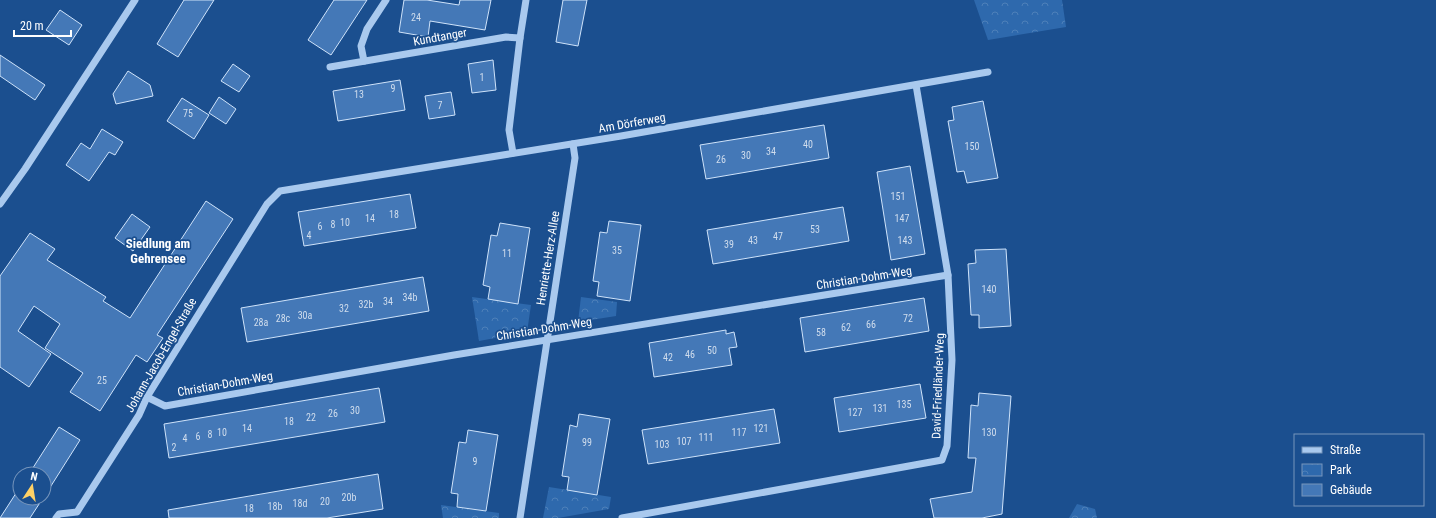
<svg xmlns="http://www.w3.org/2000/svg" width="1436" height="518" font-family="'Roboto Condensed',sans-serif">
  <defs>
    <pattern id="park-crowns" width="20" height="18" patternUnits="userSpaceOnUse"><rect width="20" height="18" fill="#2e69ad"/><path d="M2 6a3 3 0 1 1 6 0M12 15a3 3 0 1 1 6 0" fill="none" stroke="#4d80b9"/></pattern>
  </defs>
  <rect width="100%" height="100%" fill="#1b4f8f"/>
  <g fill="url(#park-crowns)">
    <path d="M974 0H1062L1066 27 988 40Z"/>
    <path d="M472 297 531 305 527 332 479 341Z"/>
    <path d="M581 297 617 302 616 316 578 322Z"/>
    <path d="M549 487 611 497 609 509 558 518H543Z"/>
    <path d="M1077 504 1095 509 1097 518H1069Z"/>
    <path d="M441 505 499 513V518H443Z"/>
  </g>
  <g fill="#4478b7" stroke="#cfe3fa">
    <path d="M184 0H214L178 57 157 44Z"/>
    <path d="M334 0H367L331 55 308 40Z"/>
    <path d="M404 0H427L459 5 460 0H491L485 30 430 21 428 37 399 32Z"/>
    <path d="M563 0H587L578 46 556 42Z"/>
    <path d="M60 10 82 25 69 45 46 30Z"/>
    <path d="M0 55 45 85 35 100 0 76Z"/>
    <path d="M493 60 496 90 472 93 468 64Z"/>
    <path d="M233 64 250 76 239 92 221 81Z"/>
    <path d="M128 71 150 85 153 96 116 104 113 94Z"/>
    <path d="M400 80 405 110 338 121 333 91Z"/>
    <path d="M451 92 455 115 429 119 425 96Z"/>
    <path d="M219 97 236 109 226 124 209 113Z"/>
    <path d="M182 98 209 115 194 139 167 121Z"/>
    <path d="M983 101 998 178 967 183 964 171 957 172 948 121 954 120 952 107Z"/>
    <path d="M824 125 829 158 706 179 700 145Z"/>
    <path d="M102 129 123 142 115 155 109 152 89 181 66 165 81 143 90 149Z"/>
    <path d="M910 166 925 254 891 260 877 172Z"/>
    <path d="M410 194 416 228 304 246 298 212Z"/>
    <path d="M206 201 233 219 157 335 163 338 147 362 136 355 100 411 70 392 83 373 45 348 60 324 34 306 18 331 51 354 29 387 0 367V276L30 233 55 249 47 260 106 297 103 301 130 318Z"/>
    <path d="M843 207 849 241 713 264 707 230Z"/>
    <path d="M132 214 150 227 133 251 115 238Z"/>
    <path d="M609 221 641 225 630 301 597 296 599 282 593 281 600 232 607 233Z"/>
    <path d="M500 223 530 228 518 304 488 299 490 287 483 285 491 235 497 236Z"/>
    <path d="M1006 249 1011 326 979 328V315H971L968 264 976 263 975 250Z"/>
    <path d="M423 277 429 311 247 342 241 308Z"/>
    <path d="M924 298 929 331 805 352 800 318Z"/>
    <path d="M726 330V334L734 332 737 347 729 348 732 365 654 377 649 343Z"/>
    <path d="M920 384 926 418 839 432 834 398Z"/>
    <path d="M379 388 385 422 169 458 164 424Z"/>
    <path d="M979 393 1011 396 1002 514 982 518H934L930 499 972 492 976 458H968L971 405 978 406Z"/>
    <path d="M774 409 780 443 648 464 642 430Z"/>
    <path d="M579 414 610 419 597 495 567 490 569 477 562 476 570 425 577 427Z"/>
    <path d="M59 427 80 440 44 497V474H29Z"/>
    <path d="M468 430 498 435 486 511 457 507 458 494 451 493 459 442 466 443Z"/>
    <path d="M378 474 383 509 327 518H169L168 510Z"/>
    <path d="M20 487V498H43L30 518H0Z"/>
  </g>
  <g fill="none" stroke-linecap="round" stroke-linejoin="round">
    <g stroke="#a9c9ee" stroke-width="7">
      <path d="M364 61 361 46 367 29 386 0"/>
      <path d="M330 67 506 37 520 38"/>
      <path d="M513 153 509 130 520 38 526 0"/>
      <path d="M0 204 25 169 135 0"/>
      <path d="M147 397 165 406 454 355 948 275"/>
      <path d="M56 518 59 514 77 512 139 415 147 397 267 204 280 191 621 136 988 72"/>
      <path d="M520 518 575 158 573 144"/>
      <path d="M622 518 942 460 947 446 952 360 948 275 916 85"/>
    </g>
  </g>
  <g text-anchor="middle" stroke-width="3.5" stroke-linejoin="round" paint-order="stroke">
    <g font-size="10" fill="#d0dded">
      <text x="416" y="21">24</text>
      <text x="482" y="81">1</text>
      <text x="393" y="92">9</text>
      <text x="359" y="98">13</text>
      <text x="440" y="109">7</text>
      <text x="188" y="117">75</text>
      <text x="808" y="148">40</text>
      <text x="972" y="150">150</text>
      <text x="771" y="155">34</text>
      <text x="746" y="159">30</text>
      <text x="721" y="163">26</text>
      <text x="898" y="200">151</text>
      <text x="394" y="218">18</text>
      <text x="370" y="222">14</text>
      <text x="902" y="222">147</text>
      <text x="345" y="226">10</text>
      <text x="333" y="228">8</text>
      <text x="320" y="230">6</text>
      <text x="815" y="233">53</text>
      <text x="309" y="239">4</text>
      <text x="778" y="240">47</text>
      <text x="753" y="244">43</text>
      <text x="905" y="244">143</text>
      <text x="729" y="248">39</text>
      <text x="617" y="254">35</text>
      <text x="507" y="257">11</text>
      <text x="989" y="293">140</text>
      <text x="410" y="301">34b</text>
      <text x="388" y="305">34</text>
      <text x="366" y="308">32b</text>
      <text x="344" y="312">32</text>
      <text x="305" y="319">30a</text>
      <text x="283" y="322">28c</text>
      <text x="908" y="322">72</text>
      <text x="261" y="326">28a</text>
      <text x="871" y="328">66</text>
      <text x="846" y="331">62</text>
      <text x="821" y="336">58</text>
      <text x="712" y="354">50</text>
      <text x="690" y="358">46</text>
      <text x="668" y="361">42</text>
      <text x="102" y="384">25</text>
      <text x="904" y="408">135</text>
      <text x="880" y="412">131</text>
      <text x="355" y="414">30</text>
      <text x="855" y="416">127</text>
      <text x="333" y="417">26</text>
      <text x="311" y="421">22</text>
      <text x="289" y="425">18</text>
      <text x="247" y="432">14</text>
      <text x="761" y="432">121</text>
      <text x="222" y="436">10</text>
      <text x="739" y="436">117</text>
      <text x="989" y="436">130</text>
      <text x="210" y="438">8</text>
      <text x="198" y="440">6</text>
      <text x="706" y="441">111</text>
      <text x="185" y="442">4</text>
      <text x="684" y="445">107</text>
      <text x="587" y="446">99</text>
      <text x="662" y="448">103</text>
      <text x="174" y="451">2</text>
      <text x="475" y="465">9</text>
      <text x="349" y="501">20b</text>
      <text x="325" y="505">20</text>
      <text x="300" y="507">18d</text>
      <text x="275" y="510">18b</text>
      <text x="249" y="512">18</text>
    </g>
    <g font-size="12" fill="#fff" stroke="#1b4f8f">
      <text transform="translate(440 37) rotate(-10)" y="4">Kundtanger</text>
      <text transform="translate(632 123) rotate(-10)" y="4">Am Dörferweg</text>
      <text transform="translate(548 258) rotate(-81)" y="4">Henriette-Herz-Allee</text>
      <text transform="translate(864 278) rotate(-9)" y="4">Christian-Dohm-Weg</text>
      <text transform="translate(544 329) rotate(-9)" y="4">Christian-Dohm-Weg</text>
      <text transform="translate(161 355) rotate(-60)" y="4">Johann-Jacob-Engel-Straße</text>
      <text transform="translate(225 384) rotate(-10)" y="4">Christian-Dohm-Weg</text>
      <text transform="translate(938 386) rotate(-88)" y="4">David-Friedländer-Weg</text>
    </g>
    <g font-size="13" font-weight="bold" fill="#fff" stroke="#1b4f8f">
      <text x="158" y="248">Siedlung am<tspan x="158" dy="15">Gehrensee</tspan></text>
    </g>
  </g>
  <rect x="1294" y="434" width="130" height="72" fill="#1b4f8f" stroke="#7695bc"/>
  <rect x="1302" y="447" width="20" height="6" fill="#a9c9ee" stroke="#7695bc"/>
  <text x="1330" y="454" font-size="12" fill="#ffffff">Straße</text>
  <rect x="1302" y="464" width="20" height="12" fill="url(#park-crowns)" stroke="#7695bc"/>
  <text x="1330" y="474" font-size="12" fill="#ffffff">Park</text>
  <rect x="1302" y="484" width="20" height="12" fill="#4478b7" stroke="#7695bc"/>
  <text x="1330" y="494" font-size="12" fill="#ffffff">Gebäude</text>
  <g transform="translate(32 486) rotate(12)"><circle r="19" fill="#1b4f8f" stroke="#7695bc"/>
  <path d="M0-3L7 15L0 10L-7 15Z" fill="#ffd166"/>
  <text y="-6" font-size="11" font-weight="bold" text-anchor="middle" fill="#ffffff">N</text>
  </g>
  <path d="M14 30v6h57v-6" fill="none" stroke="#ffffff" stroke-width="2"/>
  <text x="20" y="30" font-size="12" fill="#ffffff" stroke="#1b4f8f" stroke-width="3" paint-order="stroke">20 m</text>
</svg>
